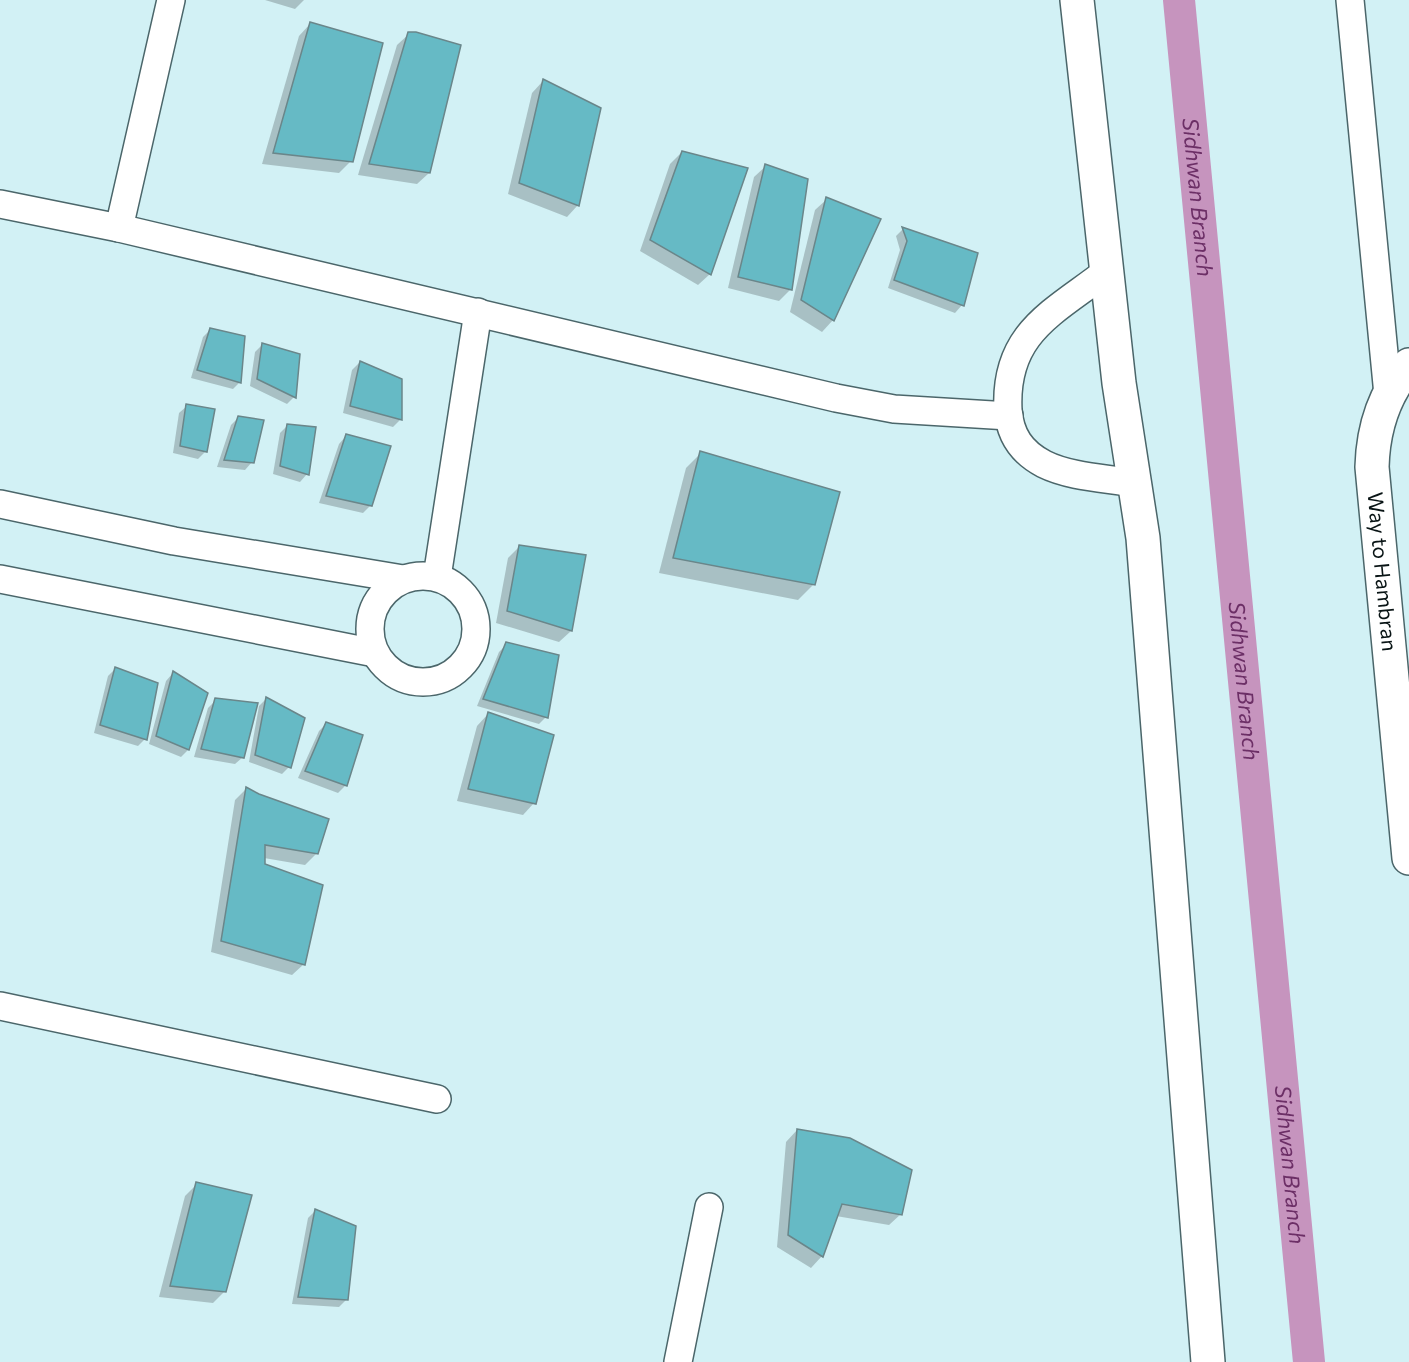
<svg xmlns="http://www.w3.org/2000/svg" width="1409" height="1362" font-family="Commissioner,sans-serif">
  <rect width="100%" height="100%" fill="#d2f1f5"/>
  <g fill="#0003">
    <path d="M265 0H304L295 9Z"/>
    <path d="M310 24 351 161 339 173 262 164 299 36Z"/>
    <path d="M409 34 429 173 417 184 358 175 397 45Z"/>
    <path d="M543 81 578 205 567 217 508 194 532 93Z"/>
    <path d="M682 152 710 274 698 285 640 251 670 164Z"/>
    <path d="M766 166 791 289 779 301 728 288 754 177Z"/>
    <path d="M827 199 878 220 833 320 822 332 790 312 815 210Z"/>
    <path d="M903 229 976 254 962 305 955 313 888 288 900 250 896 236Z"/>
    <path d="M210 330 240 382 233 389 191 378 203 337Z"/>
    <path d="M263 344 294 397 287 404 250 386 255 352Z"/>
    <path d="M360 362 400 420 393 427 343 413 352 370Z"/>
    <path d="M187 406 206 451 198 459 173 453 179 413Z"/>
    <path d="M239 417 252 462 245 470 217 467 231 425Z"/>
    <path d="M288 425 314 429 307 474 300 482 273 474 280 433Z"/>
    <path d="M346 436 371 505 363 513 319 503 339 444Z"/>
    <path d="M701 453 814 584 798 600 659 573 686 468Z"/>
    <path d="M519 547 571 631 559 642 496 623 508 558Z"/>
    <path d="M507 644 546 717 539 724 477 706 499 652Z"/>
    <path d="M115 669 145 739 138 746 94 733 108 676Z"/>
    <path d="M173 673 206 694 188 750 181 757 149 744 166 681Z"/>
    <path d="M266 699 289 767 282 774 249 762 259 706Z"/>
    <path d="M216 700 243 757 235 764 194 757 208 708Z"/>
    <path d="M488 714 534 803 523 815 457 801 477 726Z"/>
    <path d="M326 724 346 785 338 793 298 778 319 731Z"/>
    <path d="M246 789 316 854 305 865 264 858 263 865 304 964 292 975 211 952 235 800Z"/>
    <path d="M797 1130 901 1214 889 1225 836 1216 822 1256 811 1268 777 1247 786 1142Z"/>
    <path d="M197 1184 225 1291 213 1303 159 1297 185 1196Z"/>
    <path d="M315 1211 347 1299 339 1307 292 1304 308 1218Z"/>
  </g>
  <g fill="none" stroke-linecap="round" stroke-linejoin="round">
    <path stroke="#c694be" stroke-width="32" id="s1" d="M1179 0 1309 1362"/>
  </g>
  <g fill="#66bac5" stroke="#6a868a" stroke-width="1.5">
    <path d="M310 22 383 43 353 162 273 153Z"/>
    <path d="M408 32H416L461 45 430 173 369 164Z"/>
    <path d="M543 79 601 108 579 206 519 183Z"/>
    <path d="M682 151 748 168 711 275 650 240Z"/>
    <path d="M765 164 808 179 792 290 738 277Z"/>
    <path d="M826 197 881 219 834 321 801 300Z"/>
    <path d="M902 227 978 253 964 306 894 280 907 241Z"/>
    <path d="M210 328 245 336 241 383 197 370Z"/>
    <path d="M262 343 300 354 296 398 257 379Z"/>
    <path d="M360 361 402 379V420L350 406Z"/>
    <path d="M186 404 215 409 207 452 180 446Z"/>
    <path d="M238 416 264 420 254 463 224 460Z"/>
    <path d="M287 424 316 427 309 475 280 466Z"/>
    <path d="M346 434 391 446 372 506 326 496Z"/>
    <path d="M700 451 840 492 815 585 673 558Z"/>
    <path d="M519 545 586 555 572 631 507 611Z"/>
    <path d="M506 642 559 655 548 718 483 699Z"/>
    <path d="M115 667 158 683 147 740 100 725Z"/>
    <path d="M173 671 208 693 189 750 156 736Z"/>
    <path d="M266 697 305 718 291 768 255 755Z"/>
    <path d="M215 698 258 703 244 758 201 749Z"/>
    <path d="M488 712 554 735 536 804 468 789Z"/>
    <path d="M326 722 363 735 347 786 305 771Z"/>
    <path d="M246 787 259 794 329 819 318 854 265 845V864L323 885 305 965 221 941Z"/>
    <path d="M797 1129 850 1138 912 1170 902 1215 842 1204 823 1257 788 1235Z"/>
    <path d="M196 1182 252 1195 226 1292 170 1286Z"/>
    <path d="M315 1209 356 1226 348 1300 298 1297Z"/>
  </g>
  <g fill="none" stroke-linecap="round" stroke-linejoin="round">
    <defs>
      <g id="street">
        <path d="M1350 0 1388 395"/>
        <path d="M0 204 119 228 836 398 894 409 1009 416"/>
        <path d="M119 228 171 0"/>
        <path d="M1106 272C1053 313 1004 333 1008 410 1010 435 1021 452 1044 464 1070 477 1105 478 1134 483"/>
        <path d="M0 504 174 541 403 579"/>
        <circle cx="423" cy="629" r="53"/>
        <path d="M437 577 478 312"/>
        <path d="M0 579 375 653"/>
        <path d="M0 1006 437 1099"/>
        <path d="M678 1362 709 1207"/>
      </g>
      <g id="secondary">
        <path d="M1077 0 1119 383 1143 538 1208 1362"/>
        <path id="s2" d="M1409 365C1383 395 1373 429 1372 467L1409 858"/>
      </g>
    </defs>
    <use href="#street" stroke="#4b666a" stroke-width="30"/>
    <use href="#secondary" stroke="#4b666a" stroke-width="36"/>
    <use href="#street" stroke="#fff" stroke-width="27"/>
    <use href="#secondary" stroke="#fff" stroke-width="33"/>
  </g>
  <g text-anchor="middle" stroke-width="6" stroke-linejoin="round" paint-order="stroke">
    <g font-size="21" fill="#091415" stroke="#e9fcfe">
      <text dy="7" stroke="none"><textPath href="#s2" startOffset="216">Way to Hambran</textPath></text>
    </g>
    <g font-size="22" font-style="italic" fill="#6c2f66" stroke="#e9fcfe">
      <text dy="8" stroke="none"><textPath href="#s1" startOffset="198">Sidhwan Branch</textPath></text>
      <text dy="8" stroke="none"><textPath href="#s1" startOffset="684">Sidhwan Branch</textPath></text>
      <text dy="8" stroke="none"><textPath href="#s1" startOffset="1170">Sidhwan Branch</textPath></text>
    </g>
  </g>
</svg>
